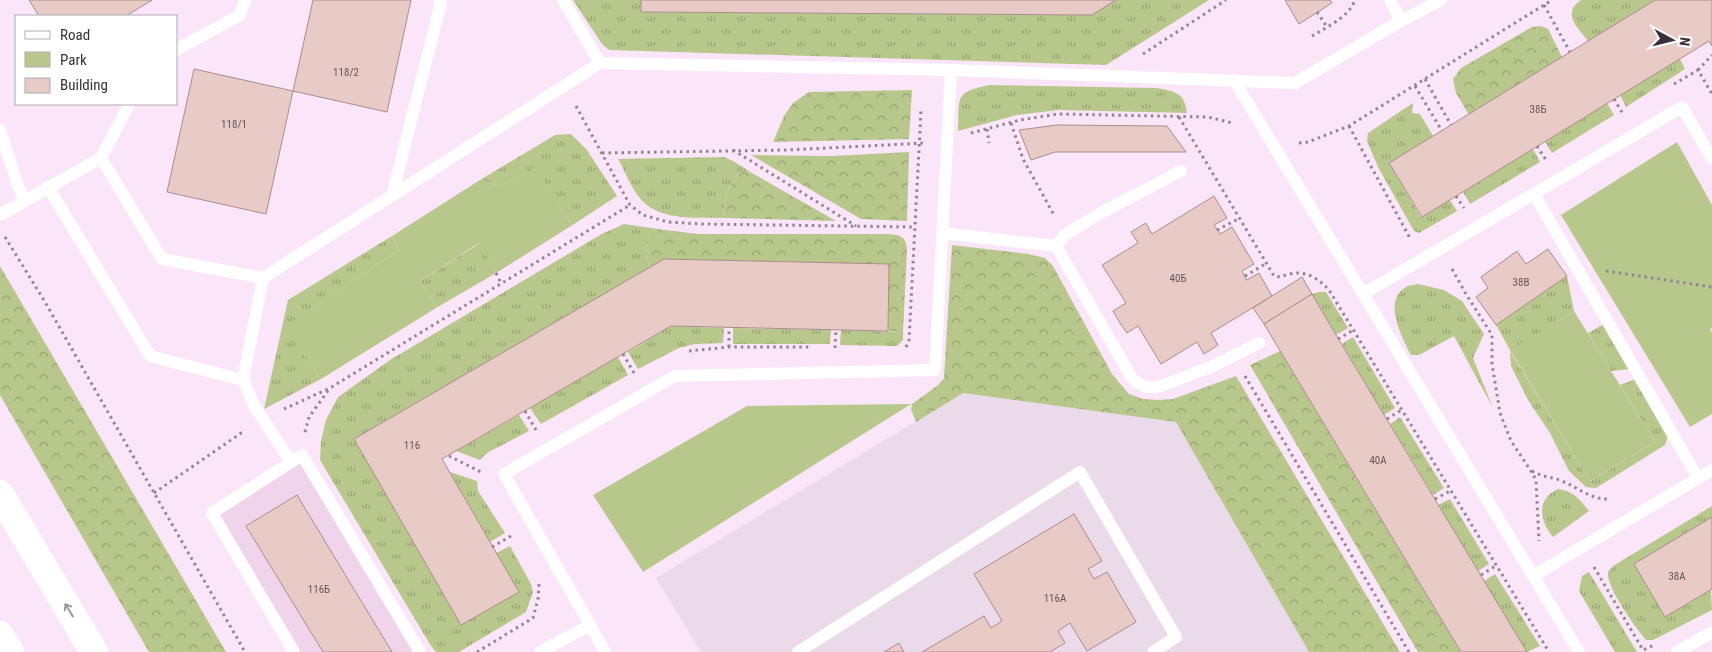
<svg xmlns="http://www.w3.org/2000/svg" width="1712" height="652" font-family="'Roboto Condensed',sans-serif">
  <defs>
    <pattern id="grass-tufts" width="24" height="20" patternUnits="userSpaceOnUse" patternTransform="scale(1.25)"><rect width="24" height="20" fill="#b8c88c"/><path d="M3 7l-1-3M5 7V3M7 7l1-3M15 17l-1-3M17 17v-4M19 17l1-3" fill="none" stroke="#97a373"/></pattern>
    <pattern id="forest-crowns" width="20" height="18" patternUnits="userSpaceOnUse" patternTransform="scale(1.25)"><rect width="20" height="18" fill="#b8c88c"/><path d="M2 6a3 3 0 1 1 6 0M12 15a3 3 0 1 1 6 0" fill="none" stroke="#97a373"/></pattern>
  </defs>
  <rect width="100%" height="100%" fill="#fbe5f9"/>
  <path fill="#efd4ec" d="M302 455 420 652H294L212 513Z"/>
  <path fill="#eadaea" d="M963 393 1176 422 1309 652H701L656 578Z"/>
  <g fill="url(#grass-tufts)">
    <path d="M573 0H641V12L1092 15 1116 0H1209L1106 65 609 50 602 44Z"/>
    <path d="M1581 0H1655L1588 41C1578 28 1561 13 1581 0Z"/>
    <path d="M1680 59 1685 69 1626 107 1620 95Z"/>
    <path d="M990 85 1156 88C1174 91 1185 92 1187 113L1059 110 1017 115 958 131C960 97 953 92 990 85Z"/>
    <path d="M1413 103 1412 113 1420 114 1433 136 1389 163 1421 217 1450 200 1457 211 1419 233 1414 231 1378 167 1367 141 1368 133Z"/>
    <path d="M1607 103 1614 115 1552 153 1545 142Z"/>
    <path d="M571 134 587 150 617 196 571 226 536 168 501 186 480 180 555 135Z"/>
    <path d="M1533 149 1540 162 1470 204 1463 192Z"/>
    <path d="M724 157 733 161 752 173 743 171C728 180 724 201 723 218 695 217 658 222 639 197 630 186 625 171 618 159Z"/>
    <path d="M624 224 658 229 649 235 646 248 649 268 354 439 461 625 518 592 496 553 510 546 531 584 533 592 526 612 459 652H436L431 646 320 460 321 441 326 420 338 397 390 360 600 235Z"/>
    <path d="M392 236 399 250 286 326 321 379 264 409 288 300Z"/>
    <path d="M480 243 496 273 436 308 420 281Z"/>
    <path d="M1567 276 1574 311 1510 351 1590 481 1655 442 1620 385 1636 379 1668 435 1665 445 1596 488 1586 487 1569 471 1550 433 1528 400 1511 366 1510 350 1496 325Z"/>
    <path d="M1418 284 1444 290 1462 301 1484 334 1473 358 1493 408 1454 336 1419 355H1411C1402 337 1382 301 1406 287 1409 285 1414 285 1418 284Z"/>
    <path d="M1319 292H1326L1348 328 1336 335 1312 294Z"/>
    <path d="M1604 324 1631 369 1611 371 1588 333Z"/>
    <path d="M671 326 724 328 723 343 695 344 679 348 638 369 628 352Z"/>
    <path d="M733 328 831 330 830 344H733Z"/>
    <path d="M841 330 903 332V340L897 346 840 345Z"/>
    <path d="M1353 337 1395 408 1384 415 1342 344Z"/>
    <path d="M618 357 628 375 541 424 530 408Z"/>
    <path d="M519 415 529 431 487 453 480 460 456 451Z"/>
    <path d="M1400 417 1444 488 1433 495 1390 424Z"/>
    <path d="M450 472 477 481 478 491 505 533 490 542Z"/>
    <path d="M1558 489C1574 491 1580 500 1589 511L1553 537C1540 521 1535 500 1558 489Z"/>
    <path d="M1450 499 1489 564 1478 571 1438 505Z"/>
    <path d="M1712 506V517L1634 564 1665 617 1711 590 1712 610 1653 640H1646C1635 627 1606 587 1608 572L1613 566Z"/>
    <path d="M1589 572 1637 652H1615L1579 591 1582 576Z"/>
    <path d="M1495 574 1540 646 1527 652 1484 581Z"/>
  </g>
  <g fill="url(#forest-crowns)">
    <path d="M1541 26 1548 29 1562 57 1469 115 1456 93 1453 79 1461 68 1532 27Z"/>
    <path d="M912 90 909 139 773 142 784 116 793 103 809 92Z"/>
    <path d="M909 152 907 221 861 219 751 155 832 156Z"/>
    <path d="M743 171 752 173 836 221 723 218C724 201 728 180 743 171Z"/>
    <path d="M658 229 698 234H888C901 235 906 236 907 250L903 332 888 331 889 265 649 268 646 248 649 235Z"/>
    <path d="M952 245 1028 254 1045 258 1053 266 1112 374 1129 394 1143 399 1158 400 1173 399 1236 376 1400 652H1309L1176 422 963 393 916 422 911 409 912 404 938 385 944 378Z"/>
    <path d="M0 266 226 652H149L0 395Z"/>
    <path d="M1280 351 1461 652H1418L1250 365Z"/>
  </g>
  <g fill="#b8c88c">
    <path d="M1677 142 1712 205V328L1710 329 1712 332V414L1690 427 1561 215Z"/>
    <path d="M536 167 571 226 496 273 479 243 420 281 436 308 321 379 285 326 399 250 392 236 480 180 501 186Z"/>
    <path d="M1574 311 1655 442 1590 481 1510 350Z"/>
    <path d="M911 404 643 572 593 495 747 406Z"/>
  </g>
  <g fill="#e8cac7" stroke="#a98d8a">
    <path d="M29 0H152L126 16H39Z"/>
    <path d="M313 0H411L387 112 293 91Z"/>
    <path d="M641 0H1116L1092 15 641 12Z"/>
    <path d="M1285 0H1330L1332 3 1299 24Z"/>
    <path d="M1655 0H1712V46L1709 41 1422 217 1389 163Z"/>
    <path d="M194 69 293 91 266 214 167 192Z"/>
    <path d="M1057 125 1167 126 1186 152H1055L1031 160 1019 130Z"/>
    <path d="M1214 196 1227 218 1214 225 1220 234 1232 227 1254 264 1242 271 1247 280 1259 273 1272 296 1211 333 1218 345 1204 354 1197 342 1161 364 1138 326 1127 333 1120 323 1113 311 1126 303 1102 265 1138 243 1131 232 1146 223 1152 234Z"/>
    <path d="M1548 249 1567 276 1496 325 1476 297 1488 288 1481 277 1517 251 1526 264Z"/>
    <path d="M664 259 889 264 888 331 671 326 442 459 519 592 461 625 354 439Z"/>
    <path d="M1302 277 1312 294 1264 324 1253 308Z"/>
    <path d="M1312 294 1336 335 1527 652H1461L1264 324Z"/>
    <path d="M297 495 392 652H323L246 526Z"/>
    <path d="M1074 514 1102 561 1088 569 1094 579 1107 572 1136 622 1087 651 1070 623 1058 631 1065 643 1050 652H922L984 616 991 628 1002 621 974 574Z"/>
    <path d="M1712 517V589L1665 617 1634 564Z"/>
    <path d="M899 643 904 652H884Z"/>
  </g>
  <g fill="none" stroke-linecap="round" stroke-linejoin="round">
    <g stroke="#948593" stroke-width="3" stroke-dasharray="2.5 4" stroke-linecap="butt">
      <path d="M1544 5 1570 52"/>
      <path d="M1317 12 1327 27"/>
      <path d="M1312 36C1328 26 1348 18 1355 0"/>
      <path d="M1143 54 1226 0"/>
      <path d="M1698 70 1712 55"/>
      <path d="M1425 79 1451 125"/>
      <path d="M1674 84 1698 70 1712 94"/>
      <path d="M1415 86 1442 131"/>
      <path d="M1614 99 1623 114"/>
      <path d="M576 106 630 205 643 215 668 222 703 224 915 227"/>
      <path d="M1179 117 1274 276C1280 278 1284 275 1290 274 1306 270 1319 279 1329 290L1549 652"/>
      <path d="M1011 123 1023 159 1054 215"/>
      <path d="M1349 126 1411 240"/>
      <path d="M987 129 989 143"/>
      <path d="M971 133 1020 120 1058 114 1208 117 1232 123"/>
      <path d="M1299 143 1308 142 1349 126 1552 0"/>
      <path d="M1537 146 1546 160"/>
      <path d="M733 150 856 226"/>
      <path d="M602 153 787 150 925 143"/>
      <path d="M1456 196 1464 208"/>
      <path d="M1217 230 1240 218"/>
      <path d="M5 237 45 302 245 652"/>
      <path d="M1452 269 1466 294 1492 335V364L1500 413 1511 441 1531 471 1536 480 1539 541"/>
      <path d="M1606 271 1712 287"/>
      <path d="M496 273 501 283"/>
      <path d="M1245 276 1267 263"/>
      <path d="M1338 339 1355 329"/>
      <path d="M729 347V328"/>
      <path d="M906 347 909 341 921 111"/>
      <path d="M835 348 836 330"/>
      <path d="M689 351 729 347H812"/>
      <path d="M623 354 634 373"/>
      <path d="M1245 376 1409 652"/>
      <path d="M284 409 330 388 630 205"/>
      <path d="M525 411 536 430"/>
      <path d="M1387 419 1403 409"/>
      <path d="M305 432 309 417 330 388"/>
      <path d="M449 456 481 472"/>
      <path d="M1532 471C1542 477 1552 477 1562 481 1579 488 1591 500 1610 499"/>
      <path d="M154 493 244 431"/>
      <path d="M1435 499 1452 490"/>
      <path d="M492 547 511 536"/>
      <path d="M1594 567 1643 650 1654 645"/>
      <path d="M1481 575 1497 565"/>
      <path d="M477 652 533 618 538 599 539 584"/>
    </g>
    <g stroke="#fff" stroke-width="12">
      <path d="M563 0 600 63 951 70 1295 83 1401 21 1441 0"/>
      <path d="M1390 0 1401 21"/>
      <path d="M176 50 240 15 245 0"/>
      <path d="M1234 80 1579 652"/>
      <path d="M0 130 18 186 25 201"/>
      <path d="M101 158 129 104"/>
      <path d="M48 187 150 356 243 380"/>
      <path d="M1534 194 1698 478"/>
      <path d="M392 196 441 3 439 0"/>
      <path d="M0 215 101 158 162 259 263 278 600 63"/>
      <path d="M942 233 1056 246 1065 235 1097 215 1181 171"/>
      <path d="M1056 246 1132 378C1140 387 1149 389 1161 386L1211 367 1259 343"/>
      <path d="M263 278 243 380 255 407 291 462"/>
      <path d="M1363 294 1682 107 1712 159"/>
      <path d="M1533 576 1712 470"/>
      <path d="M590 625 605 652"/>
      <path d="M294 652 212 513 302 455 420 652"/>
      <path d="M540 652 590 625 504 474 675 376 935 370 951 70"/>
      <path d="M798 652 1080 472 1176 637 1153 652"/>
      <path d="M1677 652 1712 632"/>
    </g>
    <g stroke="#fff" stroke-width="28">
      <path d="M0 494 94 652"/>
      <path d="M0 635 10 652"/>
    </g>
  </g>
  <defs><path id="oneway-shaft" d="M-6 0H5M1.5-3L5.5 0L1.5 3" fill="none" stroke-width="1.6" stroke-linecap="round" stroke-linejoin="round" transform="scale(1.25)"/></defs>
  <use stroke="#9c989c" href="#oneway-shaft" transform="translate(69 610) rotate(-121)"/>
  <g text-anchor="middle" stroke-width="4" stroke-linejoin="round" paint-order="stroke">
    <g font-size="11" fill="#64565c">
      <text x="346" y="76">118/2</text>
      <text x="1538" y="113">38Б</text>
      <text x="234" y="128">118/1</text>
      <text x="1178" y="282">40Б</text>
      <text x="1521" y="286">38В</text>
      <text x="412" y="449">116</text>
      <text x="1378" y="464">40А</text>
      <text x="1677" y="580">38А</text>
      <text x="319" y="593">116Б</text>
      <text x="1055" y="602">116А</text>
    </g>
  </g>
  <rect x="15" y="15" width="162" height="90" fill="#ffffff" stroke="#afacaf"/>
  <rect x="25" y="31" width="25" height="8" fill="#ffffff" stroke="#afacaf"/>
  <text x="60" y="40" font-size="15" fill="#383038">Road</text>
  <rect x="25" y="52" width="25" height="15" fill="#b8c88c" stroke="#afacaf"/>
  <text x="60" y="65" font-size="15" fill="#383038">Park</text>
  <rect x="25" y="78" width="25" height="15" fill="#e8cac7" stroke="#afacaf"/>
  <text x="60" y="90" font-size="15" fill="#383038">Building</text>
  <g transform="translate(1672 40) rotate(97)" stroke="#ffffff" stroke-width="4" paint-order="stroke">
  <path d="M0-4L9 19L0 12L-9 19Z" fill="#383038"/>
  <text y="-8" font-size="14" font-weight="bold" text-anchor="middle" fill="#383038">N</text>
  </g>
</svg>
